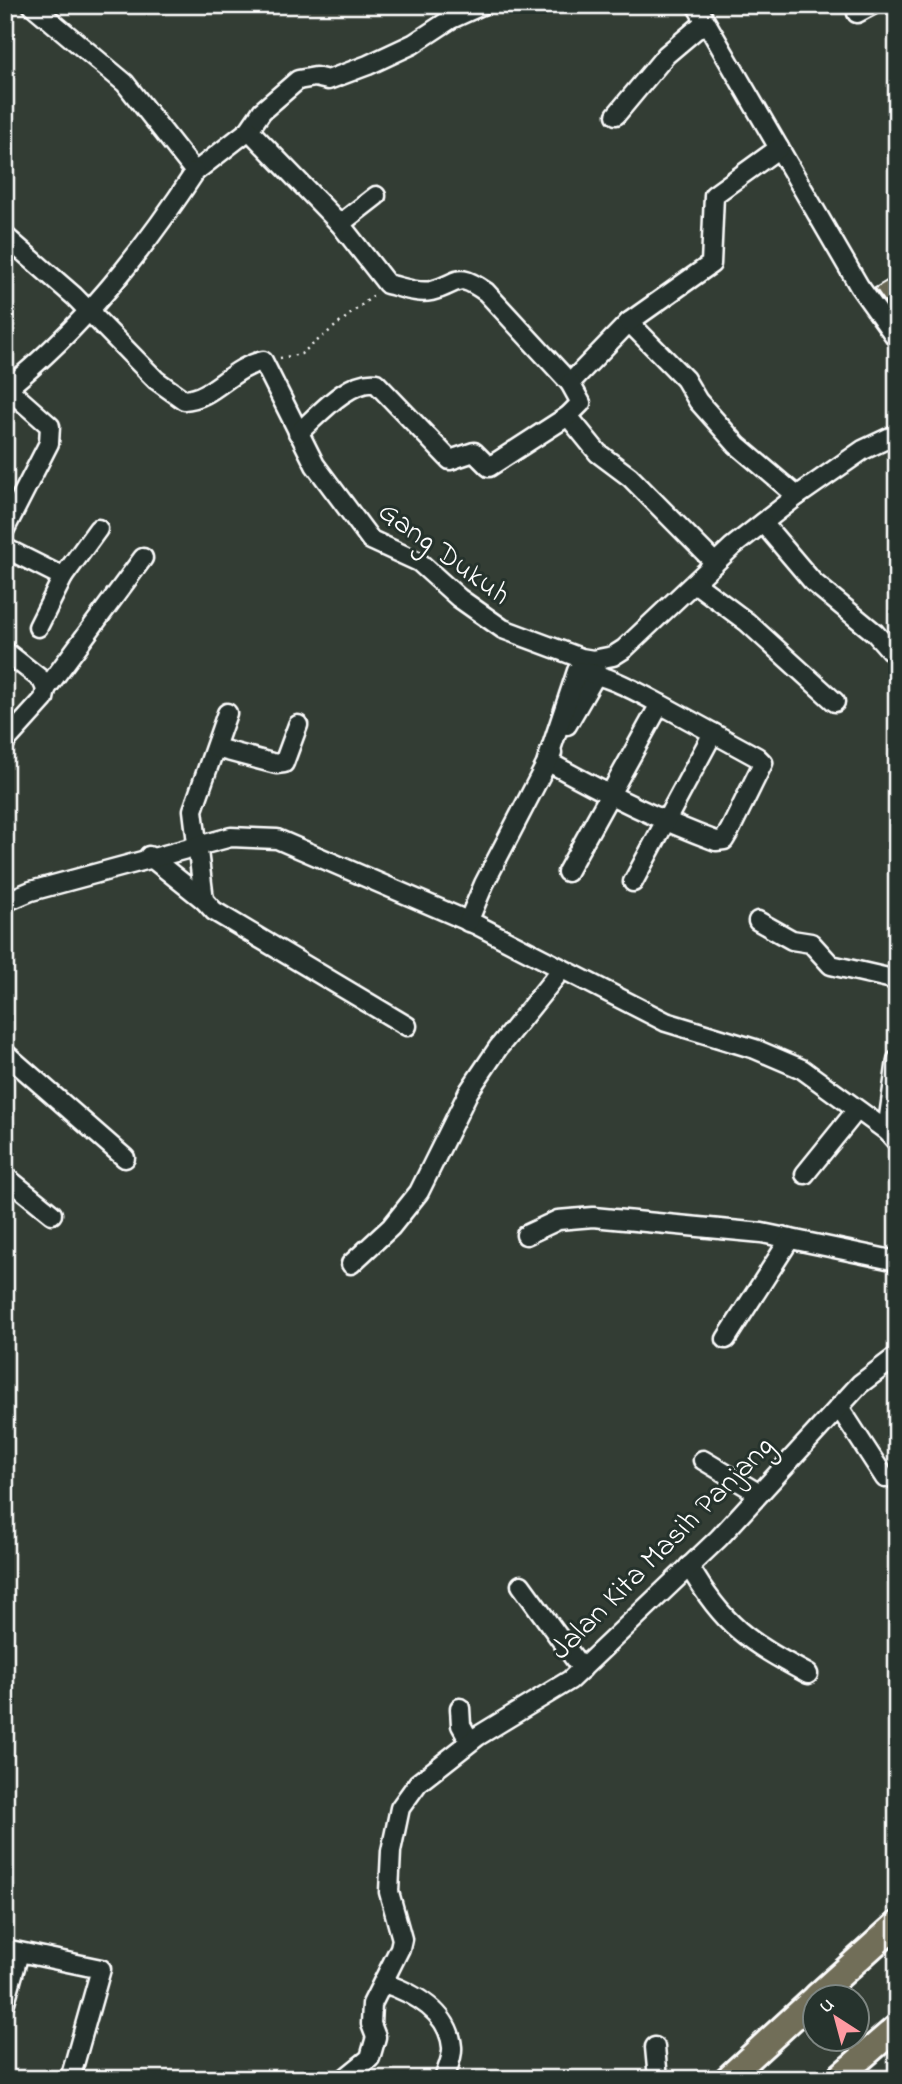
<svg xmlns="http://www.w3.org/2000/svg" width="902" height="2084" font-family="'Indie Flower',sans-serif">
  <defs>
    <filter id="shadow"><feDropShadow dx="4.5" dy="4.5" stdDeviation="3.5" flood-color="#0009"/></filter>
  </defs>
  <rect width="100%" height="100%" fill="#333d34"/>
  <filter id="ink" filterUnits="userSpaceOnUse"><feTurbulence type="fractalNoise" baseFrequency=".0143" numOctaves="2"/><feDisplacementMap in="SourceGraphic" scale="14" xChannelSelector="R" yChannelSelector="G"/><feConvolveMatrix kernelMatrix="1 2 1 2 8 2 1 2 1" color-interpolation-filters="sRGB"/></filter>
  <g filter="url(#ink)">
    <path fill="#686652" stroke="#fff" stroke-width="2" filter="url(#shadow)" d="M897 275V319L875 288Z"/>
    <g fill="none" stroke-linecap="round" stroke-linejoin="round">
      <defs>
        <g id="minor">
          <path d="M32 5 125 83 195 172 249 130 262 111 298 80 315 77 328 80 368 65 413 44 451 19 482 5"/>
          <path d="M696 5 859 286 897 339"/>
          <path d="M857 13 872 5"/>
          <path d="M616 115 666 55 705 22"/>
          <path d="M249 130 340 224 387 284C401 287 417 294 431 291 460 284 455 270 486 292L570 383 629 322 685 379 698 401 737 445 797 496"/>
          <path d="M340 224 376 196"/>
          <path d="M5 236 74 296 156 380 184 400C213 399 230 368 263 361L315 465 371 540 419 562 459 598 503 629 581 658 593 660 613 656 624 649 732 547 797 496 863 450 897 434"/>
          <path d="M629 322 711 264 714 195 779 148"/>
          <path d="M5 390C82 328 141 254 195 172"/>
          <path d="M568 416 598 453 630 477 715 563"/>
          <path d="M298 433C318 416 347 380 376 383L450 460 474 452 489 467 568 416 581 403 570 383"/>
          <path d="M763 523 813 582 875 633 897 658"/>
          <path d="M5 529 49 443 50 426 7 388"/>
          <path d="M5 548 63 577 98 529"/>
          <path d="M696 584 747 622 835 702"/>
          <path d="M38 627 63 577"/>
          <path d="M5 651 42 680 46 689 44 699 5 742"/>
          <path d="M46 689 143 558"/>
          <path d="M227 713 193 810 204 900 214 911 407 1026"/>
          <path d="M567 725 597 673"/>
          <path d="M216 748 276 764 284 763 298 725"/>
          <path d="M149 856 204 900"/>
          <path d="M567 872 660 704 757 757 763 763 730 830 724 840 716 841C656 819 602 792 547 761L577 671C608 675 632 689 660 704"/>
          <path d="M633 882 713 733"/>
          <path d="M5 902 31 891 231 837 277 839 477 925 666 1022 755 1049 802 1069 887 1131"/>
          <path d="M758 921 792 940 811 943 831 965 897 980"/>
          <path d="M468 922 484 884 552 753"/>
          <path d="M5 1053 125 1158"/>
          <path d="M897 1060 887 1131 897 1142"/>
          <path d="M805 1174 856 1111"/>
          <path d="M5 1176 52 1214"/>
          <path d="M526 1235 558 1220 593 1217 762 1233 897 1261"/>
          <path d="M351 1264 391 1227 419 1192 469 1091 498 1048 562 969"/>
          <path d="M726 1339 790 1239"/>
          <path d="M839 1407 885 1478"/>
          <path d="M703 1460 758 1493"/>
          <path d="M689 1566C723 1626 749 1642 808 1674"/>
          <path d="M521 1585 582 1669"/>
          <path d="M460 1708 461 1725 470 1741"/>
          <path d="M5 1949 101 1969 70 2079"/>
          <path d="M384 1983C413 1993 449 2012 452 2047 453 2057 447 2069 444 2079"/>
          <path d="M5 2002 19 1953"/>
          <path d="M655 2047 658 2079"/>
          <path d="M344 2079 370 2058 376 2037 371 2024 372 2004 400 1948 402 1939 389 1892 391 1851 400 1808 418 1783 478 1736 570 1680 719 1538 860 1384 897 1356"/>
        </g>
        <g id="highway">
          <path d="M817 1996 897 1924"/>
          <path d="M727 2079 814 1999"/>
          <path d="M837 2079 897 2027"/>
        </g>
      </defs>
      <use href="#minor" stroke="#fff" stroke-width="23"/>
      <use href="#highway" stroke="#fff" stroke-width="30"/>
      <path stroke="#fff" stroke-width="2.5" stroke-dasharray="2 5" stroke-linecap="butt" d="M280 358 301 354 374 295"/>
      <use href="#minor" stroke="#26332d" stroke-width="18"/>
      <use href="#highway" stroke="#716e59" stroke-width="24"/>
    </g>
  </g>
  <g text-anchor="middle" stroke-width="6" stroke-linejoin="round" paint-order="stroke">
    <g font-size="30" fill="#fff" stroke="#26332d">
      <text transform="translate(445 552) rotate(36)" y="10">Gang Dukuh</text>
      <text transform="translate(661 1547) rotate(-45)" y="10">Jalan Kita Masih Panjang</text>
    </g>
  </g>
  <rect width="902" height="2084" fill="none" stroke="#26332d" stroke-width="28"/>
  <rect x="14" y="14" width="874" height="2056" fill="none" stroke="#fff" stroke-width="2.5" filter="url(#ink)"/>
  <g transform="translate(836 2018) rotate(324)"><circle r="33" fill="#26332d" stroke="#7d8581" stroke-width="2"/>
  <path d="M0-5L12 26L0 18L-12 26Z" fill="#ff9aa2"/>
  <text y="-10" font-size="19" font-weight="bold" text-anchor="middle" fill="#ffffff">U</text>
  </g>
</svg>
